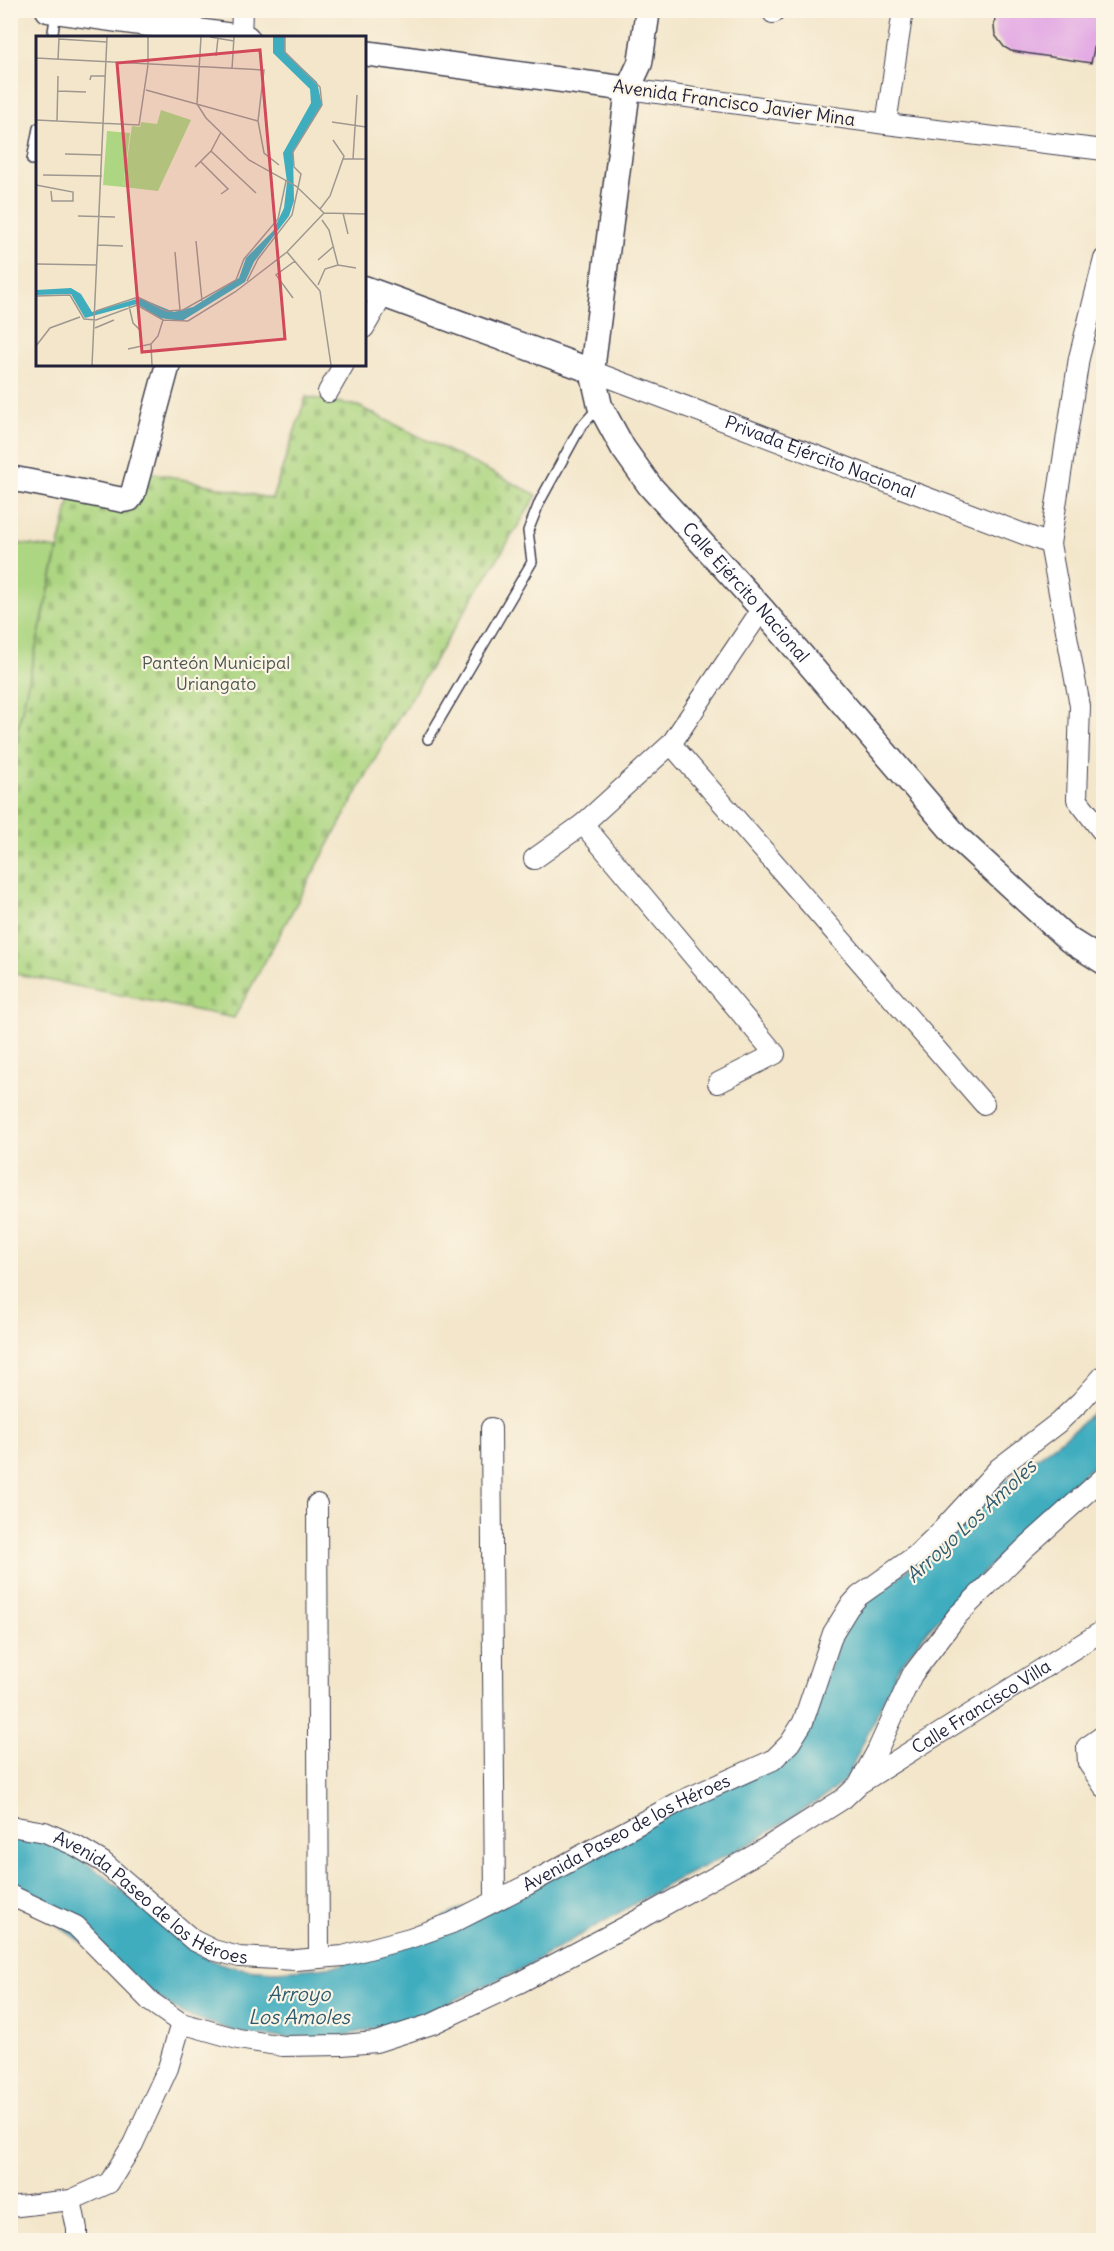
<svg xmlns="http://www.w3.org/2000/svg" width="1114" height="2251" font-family="Delius,sans-serif">
  <defs>
    <pattern id="cemetery-stones" width="16" height="16" patternUnits="userSpaceOnUse" patternTransform="scale(1.5)"><rect width="16" height="16" fill="#add682"/><path d="M2 7V4a2 2 0 0 1 4 0v3zM10 15v-3a2 2 0 0 1 4 0v3z" fill="#95b771"/></pattern>
  </defs>
  <rect width="100%" height="100%" fill="#fcf5e5"/>
  <filter id="ink" filterUnits="userSpaceOnUse"><feTurbulence type="fractalNoise" baseFrequency=".0167" numOctaves="2"/><feDisplacementMap in="SourceGraphic" scale="12" xChannelSelector="R" yChannelSelector="G"/><feConvolveMatrix kernelMatrix="1 2 1 2 8 2 1 2 1" color-interpolation-filters="sRGB"/></filter>
  <filter id="wash" filterUnits="userSpaceOnUse"><feTurbulence type="fractalNoise" baseFrequency=".008" numOctaves="4" result="noise"/><feDisplacementMap in="SourceGraphic" scale="24" xChannelSelector="R" yChannelSelector="G"/><feGaussianBlur stdDeviation="1.35" result="paint"/><feColorMatrix in="noise" values="0 0 0 0 0 0 0 0 0 0 0 0 0 0 0 0 0 1.4 0 .05"/><feComposite in="paint" operator="in"/></filter>
  <g filter="url(#wash)">
    <rect width="100%" height="100%" fill="#f3e6ca"/>
    <path fill="#add682" stroke="#687c5e" stroke-width="1.5" d="M11 542 58 549 11 759Z"/>
    <path fill="url(#cemetery-stones)" stroke="#687c5e" stroke-width="1.5" d="M306 397 358 406 537 495 390 732 234 1018 11 973V759L70 498 134 510 150 472 272 499Z"/>
    <path fill="#40adbf" stroke="#31687d" stroke-width="1.5" d="M1103 1401V1458L1058 1495 925 1633 898 1669 846 1779 827 1795 753 1842 674 1881 516 1972 433 2010 392 2024 327 2040 246 2035 186 2015 163 2001 11 1891V1834H18C34 1839 52 1843 66 1851 93 1865 117 1886 140 1906 161 1923 184 1948 209 1959 249 1977 299 1970 341 1965L708 1794 767 1769 821 1687 851 1614 943 1542 995 1489 1078 1427Z"/>
    <g id="blocks">
      <path fill="#e3aae4" d="M996 10H1104V45L1095 44 1091 63 1011 51 1004 47 995 35 994 26Z"/>
    </g>
  </g>
  <g filter="url(#ink)">
    <use href="#blocks" fill-opacity="0" stroke="#413f50" stroke-width="1.5"/>
    <g fill="none" stroke-linecap="round" stroke-linejoin="round">
      <defs>
        <g id="service">
          <path d="M52 38 56 13"/>
          <path d="M32 160 38 128"/>
          <path d="M428 739 532 562 528 531 540 501 580 428 598 408"/>
        </g>
        <g id="minor">
          <path d="M773 13 774 10"/>
          <path d="M241 38 242 10"/>
          <path d="M628 89 886 124 1104 150"/>
          <path d="M886 124 903 10"/>
          <path d="M1104 259 1079 358 1050 544 1080 706 1077 799 1104 834"/>
          <path d="M364 328 383 295"/>
          <path id="s1" d="M592 371 1050 544"/>
          <path d="M328 392 344 364"/>
          <path d="M671 744 984 1104"/>
          <path d="M583 824 775 1054 718 1083"/>
          <path d="M534 859 583 824 671 744 762 609"/>
          <path d="M491 1428 495 1900"/>
          <path d="M317 1504 319 1958"/>
          <path d="M1104 1735 1087 1747 1088 1763 1104 1787"/>
          <path id="s2" d="M862 1782 1104 1630"/>
          <path id="s3" d="M10 1826 45 1832 76 1846 103 1862 193 1940 213 1950 239 1957 296 1960 343 1956 410 1938 452 1923 527 1885 679 1802 773 1760 790 1743 803 1722 833 1633 849 1607 859 1596 915 1556 940 1532 999 1468 1059 1422 1081 1401 1104 1375"/>
          <path d="M10 1895 76 1926 151 2002 181 2023 238 2039 283 2046 342 2045 376 2042 432 2024 521 1982 636 1921 756 1854 843 1799 859 1784 877 1751 912 1675 957 1616 1025 1548 1104 1477"/>
          <path d="M71 2200 77 2229V2240"/>
          <path d="M10 2207 71 2200 109 2183 133 2144 168 2068 181 2023"/>
        </g>
        <g id="tertiary">
          <path d="M48 10 247 38"/>
          <path id="s4" d="M648 10 640 63 628 89 592 371 600 406 623 448 650 486 762 609 959 839 1069 940 1104 962"/>
          <path d="M364 53 628 89"/>
          <path d="M364 288 592 371"/>
          <path d="M10 478 123 500 129 499 133 493 168 364"/>
        </g>
      </defs>
      <use href="#service" stroke="#413f50" stroke-width="12"/>
      <use href="#minor" stroke="#413f50" stroke-width="22"/>
      <use href="#tertiary" stroke="#413f50" stroke-width="27"/>
      <use href="#service" stroke="#fff" stroke-width="9"/>
      <use href="#minor" stroke="#fff" stroke-width="20"/>
      <use href="#tertiary" stroke="#fff" stroke-width="24"/>
    </g>
  </g>
  <g text-anchor="middle" stroke-width="4.5" stroke-linejoin="round" paint-order="stroke">
    <g font-size="18" fill="#22223b" stroke="#fcf5e5">
      <text transform="translate(734 103) rotate(8)" y="6">Avenida Francisco Javier Mina</text>
      <text dy="6" stroke="none"><textPath href="#s1" startOffset="244">Privada Ejército Nacional</textPath></text>
      <text dy="6" stroke="none"><textPath href="#s4" startOffset="640">Calle Ejército Nacional</textPath></text>
      <text dy="6" stroke="none"><textPath href="#s2" startOffset="141">Calle Francisco Villa</textPath></text>
      <text dy="6" stroke="none"><textPath href="#s3" startOffset="684">Avenida Paseo de los Héroes</textPath></text>
      <text dy="6" stroke="none"><textPath href="#s3" startOffset="162">Avenida Paseo de los Héroes</textPath></text>
    </g>
    <g font-size="18" fill="#4c5850" stroke="#fcf5e5">
      <text x="216" y="669">Panteón Municipal<tspan x="216" dy="21">Uriangato</tspan></text>
    </g>
    <g font-size="20" font-style="italic" fill="#2e5a70" stroke="#fcf5e5">
      <text transform="translate(971 1521) rotate(-43)" y="7">Arroyo Los Amoles</text>
      <text x="299" y="2001">Arroyo<tspan x="299" dy="23">Los Amoles</tspan></text>
    </g>
  </g>
  <g transform="translate(36 36)">
    <rect width="330" height="330" fill="#f3e6ca"/>
    <path d="M71 95 94 97 87 151 67 149Z" fill="#add682"/>
    <path d="M125 74 155 84 122 155 87 151 96 90 104 91 105 86 121 88Z" fill="#add682"/>
    <path d="M237 1H249V16L281 46 286 69 257 116 258 165 253 180 218 226 209 246 146 285 124 282 101 268 49 282 35 258 0 259V254L35 252 45 258 56 276 104 262 138 276 157 271 203 242 210 222 237 195 248 172 251 146 247 117 275 67 274 53 237 17Z" fill="#40adbf"/>
    <path fill="none" stroke="#9f9891" stroke-width="1.5" d="M165 1 161 68 170 82 213 124 260 150 288 177 330 178M174 1 198 5M23 3 71 6M180 20 182 2M0 22 228 34 222 85 228 117 243 129M22 24 23 2M196 33 198 1M54 44 55 40H69M110 54 222 85M22 55 50 56M0 84 103 89 112 29V1M21 85 22 40M296 86 330 91M175 115 220 157M29 118 66 119M307 123H330M317 123 321 59M165 126 192 153 185 158M159 131 175 115 185 96M7 139 66 140M0 149 37 156V165H16L15 155M284 173 294 160 308 120 297 104M307 177 312 198M42 180 79 181M286 184 293 194 302 229M160 205 166 265M62 209 87 210M139 216 144 274M251 216 284 255 295 329M282 224 298 210M0 228 61 229M302 229 320 232M211 245 222 223 256 179 265 138 258 131 257 116 286 69 284 51 249 16V1M282 249 289 233 302 229M0 260 34 259 48 283 60 284 101 269 127 284 152 285 199 256 251 216 288 177M257 262 240 239 259 225M93 270 97 287 104 294M60 275 102 261 130 275 147 274 200 244 208 223 242 183 250 145M59 292 78 284M115 308 122 300 127 284M115 308 116 329M0 310 14 292 44 281M92 313 115 308M56 329 71 1"/>
    <path fill="#d1495b" fill-opacity="0.15" stroke="#d1495b" stroke-width="3" d="M224 14 249 303 106 316 81 27Z"/>
    <rect width="330" height="330" fill="none" stroke="#22223b" stroke-width="3"/>
  </g>
  <rect width="1114" height="2251" fill="none" stroke="#fcf5e5" stroke-width="36"/>
</svg>
